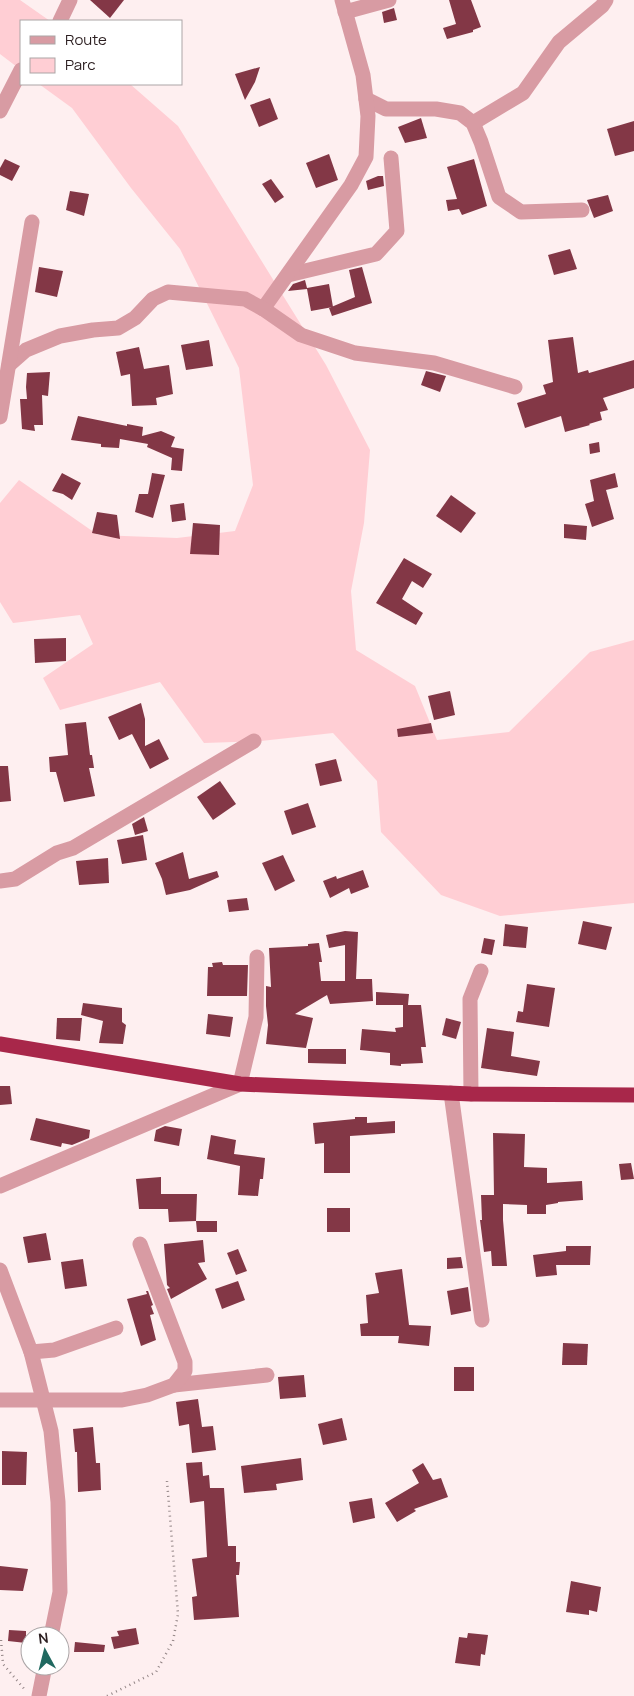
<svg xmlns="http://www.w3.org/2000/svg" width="634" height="1696" font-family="Manrope,sans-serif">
  <rect width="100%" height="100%" fill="#feeff0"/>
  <g fill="#ffced4">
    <path d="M0 0H20L50 21H21V70L0 54Z"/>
    <path d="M39 84H130L178 126 326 365 370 450 364 523 351 591 356 650 415 686 437 740 509 732 590 652 634 640V903L500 916 441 895 381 832 377 781 333 733 261 741 204 743 160 682 60 710 43 678 93 644 80 615 13 623 0 602V503L19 480 98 535 177 538 235 531 253 485 239 368 180 249 131 188 72 108Z"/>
  </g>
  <g fill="#833746">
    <path d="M90 0H124L110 18Z"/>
    <path d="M449 0H471L481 27 473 30V32L447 39 443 28 456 24Z"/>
    <path d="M394 8 397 20 384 23 382 12Z"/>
    <path d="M260 67 255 82 245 100 235 74Z"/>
    <path d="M270 98 278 119 259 127 250 105Z"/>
    <path d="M421 118 427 138 405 143 398 127Z"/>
    <path d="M634 121V151L615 156 607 129Z"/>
    <path d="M329 154 338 180 316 188 306 163Z"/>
    <path d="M5 159 20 166 12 181 0 175V168Z"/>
    <path d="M474 159 487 206 462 215 459 209 448 211 446 200 457 199 447 167Z"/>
    <path d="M378 176H383L384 186 368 190 366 181Z"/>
    <path d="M271 179 284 197 275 203 262 184Z"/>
    <path d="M70 191 89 194 84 216 66 210Z"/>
    <path d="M608 195 613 211 594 218 587 200Z"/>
    <path d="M570 249 577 269 554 275 548 255Z"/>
    <path d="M39 267 63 271 57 297 35 292Z"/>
    <path d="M362 267 372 303 332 316 329 308 355 297 349 270Z"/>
    <path d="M305 280 307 288 329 284 333 307 311 311 307 289 288 291 293 284Z"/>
    <path d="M573 337 578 373 588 370 589 373 634 360V388L603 398 608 410 600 412 602 420 589 424 590 425 565 432 561 416 525 428 517 403 546 394 543 385 553 382 548 340Z"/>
    <path d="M209 340 213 366 186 370 181 345Z"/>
    <path d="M139 347 144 369 169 365 173 394 156 398 157 405 132 406 130 374 121 376 116 352Z"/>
    <path d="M426 371 446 376 440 392 421 385Z"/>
    <path d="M50 372 48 396 42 395 43 425H34L35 431 22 429 20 399H27L26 387 27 373Z"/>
    <path d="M78 416 127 426V424L143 427 142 436 161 431 175 437 171 447 184 449 182 471 171 470 172 458 147 447 148 444 120 439 119 448 101 447V444L71 440Z"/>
    <path d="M599 442 600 452 590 454 589 444Z"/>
    <path d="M62 473 81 483 72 500 63 494 52 491Z"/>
    <path d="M152 473 165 475 153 518 135 512 139 494H148Z"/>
    <path d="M615 473 618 487 606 490 614 519 592 527 585 504 594 501 590 480Z"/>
    <path d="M451 495 476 513 461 533 436 516Z"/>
    <path d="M184 503 186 520 172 522 170 505Z"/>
    <path d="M97 512 117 515 120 539 92 533Z"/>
    <path d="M193 523 220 525 219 555 190 554Z"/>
    <path d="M564 524 587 526 586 540 564 538Z"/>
    <path d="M404 558 432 574 423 588 412 581 402 599 423 613 416 625 376 603Z"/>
    <path d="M66 638V661L35 663 34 639Z"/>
    <path d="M450 691 455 715 434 720 428 696Z"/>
    <path d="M141 703 145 719V746L159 739 169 759 150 769 132 734 119 740 108 717Z"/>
    <path d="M86 722 90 755H92L94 768H89L95 796 64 802 56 772H50L49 757 68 755 65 724Z"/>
    <path d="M431 723 433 733 398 737 397 729Z"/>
    <path d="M336 759 342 781 320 786 315 764Z"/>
    <path d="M0 766H8L11 801 0 802Z"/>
    <path d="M220 781 236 804 213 820 197 797Z"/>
    <path d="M308 803 316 827 292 835 284 811Z"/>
    <path d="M144 817 148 831 135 835 132 824Z"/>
    <path d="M143 835 147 860 122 864 117 840Z"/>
    <path d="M183 852 189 879 217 871 219 877 190 890 166 895 162 879 155 863Z"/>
    <path d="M283 855 295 881 275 891 262 863Z"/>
    <path d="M108 858 109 883 79 885 76 861Z"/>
    <path d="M363 870 369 887 351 894 349 888 330 898 323 881 336 876 337 879Z"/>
    <path d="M247 898 249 910 229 912 227 900Z"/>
    <path d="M583 921 612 927 606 950 578 944Z"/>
    <path d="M505 924 528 927 526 948 503 946Z"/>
    <path d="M345 931 358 932 356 979H372L373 1001 330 1004 327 995 295 1014 313 1018 306 1048 266 1044 268 1025 266 1006V986L271 987 269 948 308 946V944L319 943 322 962H319L321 981H345V945L329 948 326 935Z"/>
    <path d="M484 938 495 940 492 955 481 953Z"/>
    <path d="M222 962 223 965H248L247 996H207L208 967H213L212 963Z"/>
    <path d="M527 984 555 988 549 1027 516 1022 518 1011 523 1012Z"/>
    <path d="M376 992 409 994 408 1005H421L426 1047H421L423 1063 401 1064V1066L390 1065V1053L360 1050 362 1029 396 1032 395 1028 403 1027V1005H376Z"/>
    <path d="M83 1003 122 1008V1022L126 1025 123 1044 99 1043 103 1021 81 1015Z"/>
    <path d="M208 1014 233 1017 230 1037 206 1034Z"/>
    <path d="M57 1018H82L80 1041 56 1039Z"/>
    <path d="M446 1018 461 1022 456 1039 442 1035Z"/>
    <path d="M487 1028 514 1032 511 1056 540 1061 537 1076 481 1068Z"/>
    <path d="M308 1049H346V1064L308 1063Z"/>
    <path d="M0 1086H10L12 1104 0 1105Z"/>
    <path d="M355 1117H367V1123L395 1121V1133L350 1136V1173H324V1143L315 1144 313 1123 355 1119Z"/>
    <path d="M36 1118 90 1130 89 1138 72 1145 62 1143 61 1147 30 1140Z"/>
    <path d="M165 1126 182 1129 179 1146 154 1141 156 1130Z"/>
    <path d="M493 1133 525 1134 524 1167 547 1168V1183L582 1181 583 1200 558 1202V1203L546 1205V1214H527V1205L503 1204V1220L507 1266H492L491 1251 484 1252 480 1220H482L481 1195H494Z"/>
    <path d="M211 1135 236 1140 234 1154 265 1158 263 1179H260L258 1196 238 1195 240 1166 207 1159Z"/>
    <path d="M631 1163 634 1179 621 1180 619 1164Z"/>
    <path d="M161 1177V1194H197L196 1221 169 1222 168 1209H139L136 1179Z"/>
    <rect x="327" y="1208" width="23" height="24"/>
    <path d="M196 1221H217V1232H197Z"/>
    <path d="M46 1233 51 1260 28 1263 23 1237Z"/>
    <path d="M203 1240 205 1262 198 1263 207 1279 171 1299 167 1289 170 1288 167 1285 164 1244Z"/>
    <path d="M566 1246H591L590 1265H556L557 1275 536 1277 533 1255 566 1251Z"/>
    <path d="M238 1249 247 1271 236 1275 227 1253Z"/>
    <path d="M461 1257 463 1268 447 1269V1258Z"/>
    <path d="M83 1259 87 1286 65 1289 61 1262Z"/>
    <path d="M402 1269 409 1325 431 1326 429 1346 398 1343 399 1336H361L360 1324 368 1323 366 1295 379 1293 375 1273Z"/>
    <path d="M238 1281 245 1300 222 1309 215 1289Z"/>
    <path d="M468 1287 471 1311 451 1315 447 1291Z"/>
    <path d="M146 1291H148L153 1305 151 1306 154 1314 150 1315 156 1340 141 1346 127 1299 147 1294Z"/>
    <path d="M563 1343 588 1344 587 1365H562Z"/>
    <rect x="454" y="1367" width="20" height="24"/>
    <path d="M304 1375 306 1397 280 1399 278 1377Z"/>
    <path d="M198 1399 202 1427 213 1426 216 1450 192 1453 189 1424 179 1426 176 1402Z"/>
    <path d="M342 1418 347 1440 323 1445 318 1424Z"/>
    <path d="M93 1427 96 1463H100L101 1490 78 1492 77 1452H75L73 1429Z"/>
    <path d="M2 1451 27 1452 26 1485H2Z"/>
    <path d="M301 1458 303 1480 276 1484 277 1490 244 1493 241 1466Z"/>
    <path d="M202 1462 203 1476 209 1475 210 1488H224L228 1546H236V1562H240L239 1575H236L239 1617 194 1620 192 1597 197 1596 192 1559 207 1557 204 1501 190 1503 186 1463Z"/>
    <path d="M423 1463 433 1480 441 1478 448 1497 414 1509 416 1511 397 1522 385 1503 419 1483 412 1470Z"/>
    <path d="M372 1498 375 1518 353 1523 349 1502Z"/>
    <path d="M0 1566 28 1569 23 1591 0 1590Z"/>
    <path d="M571 1581 601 1587 597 1612 589 1610V1615L566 1612Z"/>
    <path d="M136 1628 139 1644 114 1649 111 1637 119 1636 117 1631Z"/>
    <path d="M9 1630 26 1631V1643L8 1641Z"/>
    <path d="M468 1633 488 1635 485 1655 481 1654 480 1666 455 1663 459 1637 467 1638Z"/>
    <path d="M75 1642 105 1645 104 1652H74Z"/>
  </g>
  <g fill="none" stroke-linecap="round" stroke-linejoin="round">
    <g stroke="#948687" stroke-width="2.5" stroke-dasharray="1 4" stroke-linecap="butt">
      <path d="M1 1640 3 1664 26 1691"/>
      <path d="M107 1696 156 1672 173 1641 178 1614 167 1481"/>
    </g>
    <g stroke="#d89ba3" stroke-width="15">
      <path d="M345 12 389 0"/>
      <path d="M60 21 70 0"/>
      <path d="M366 99 386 109H436L460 113 473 123 481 142 499 197 521 212 582 210"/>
      <path d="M0 111 21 70"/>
      <path d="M473 123 523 93 559 42 602 6 606 0"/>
      <path d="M288 275 376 254 397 231 391 158"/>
      <path d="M263 309 351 185 366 157 368 116 363 75 342 0"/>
      <path d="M9 365 26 350 60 336 93 330 118 328 135 318 153 299 168 292 245 299 265 310 301 335 355 353 434 363 515 387"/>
      <path d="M0 417 32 222"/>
      <path d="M0 881 15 879 57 853 73 848 254 741"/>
      <path d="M451 1093 482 1320"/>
      <path d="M471 1094 470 999 481 971"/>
      <path d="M0 1186 240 1084 256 1017 257 957"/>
      <path d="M0 1270 31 1352 51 1431 58 1502 60 1592 51 1636"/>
      <path d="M31 1352 54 1350 116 1328"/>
      <path d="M174 1385 267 1375"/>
      <path d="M0 1400H122L147 1395 174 1385 185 1371V1362L140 1244"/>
      <path d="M39 1696 45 1666"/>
    </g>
    <path stroke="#a8274a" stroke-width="15" d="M0 1044 240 1084 471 1094 634 1095"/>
  </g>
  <rect x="20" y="20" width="162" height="65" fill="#ffffff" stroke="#aba5a6"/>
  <rect x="30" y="36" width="25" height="8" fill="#d89ba3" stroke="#aba5a6"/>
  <text x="65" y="45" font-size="15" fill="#2c1f21">Route</text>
  <rect x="30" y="58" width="25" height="15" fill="#ffced4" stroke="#aba5a6"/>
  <text x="65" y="70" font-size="15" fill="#2c1f21">Parc</text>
  <g transform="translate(45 1651) rotate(353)"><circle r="24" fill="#ffffff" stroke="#aba5a6"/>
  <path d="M0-4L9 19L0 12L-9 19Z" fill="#206960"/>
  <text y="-8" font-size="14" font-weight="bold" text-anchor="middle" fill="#2c1f21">N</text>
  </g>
</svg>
